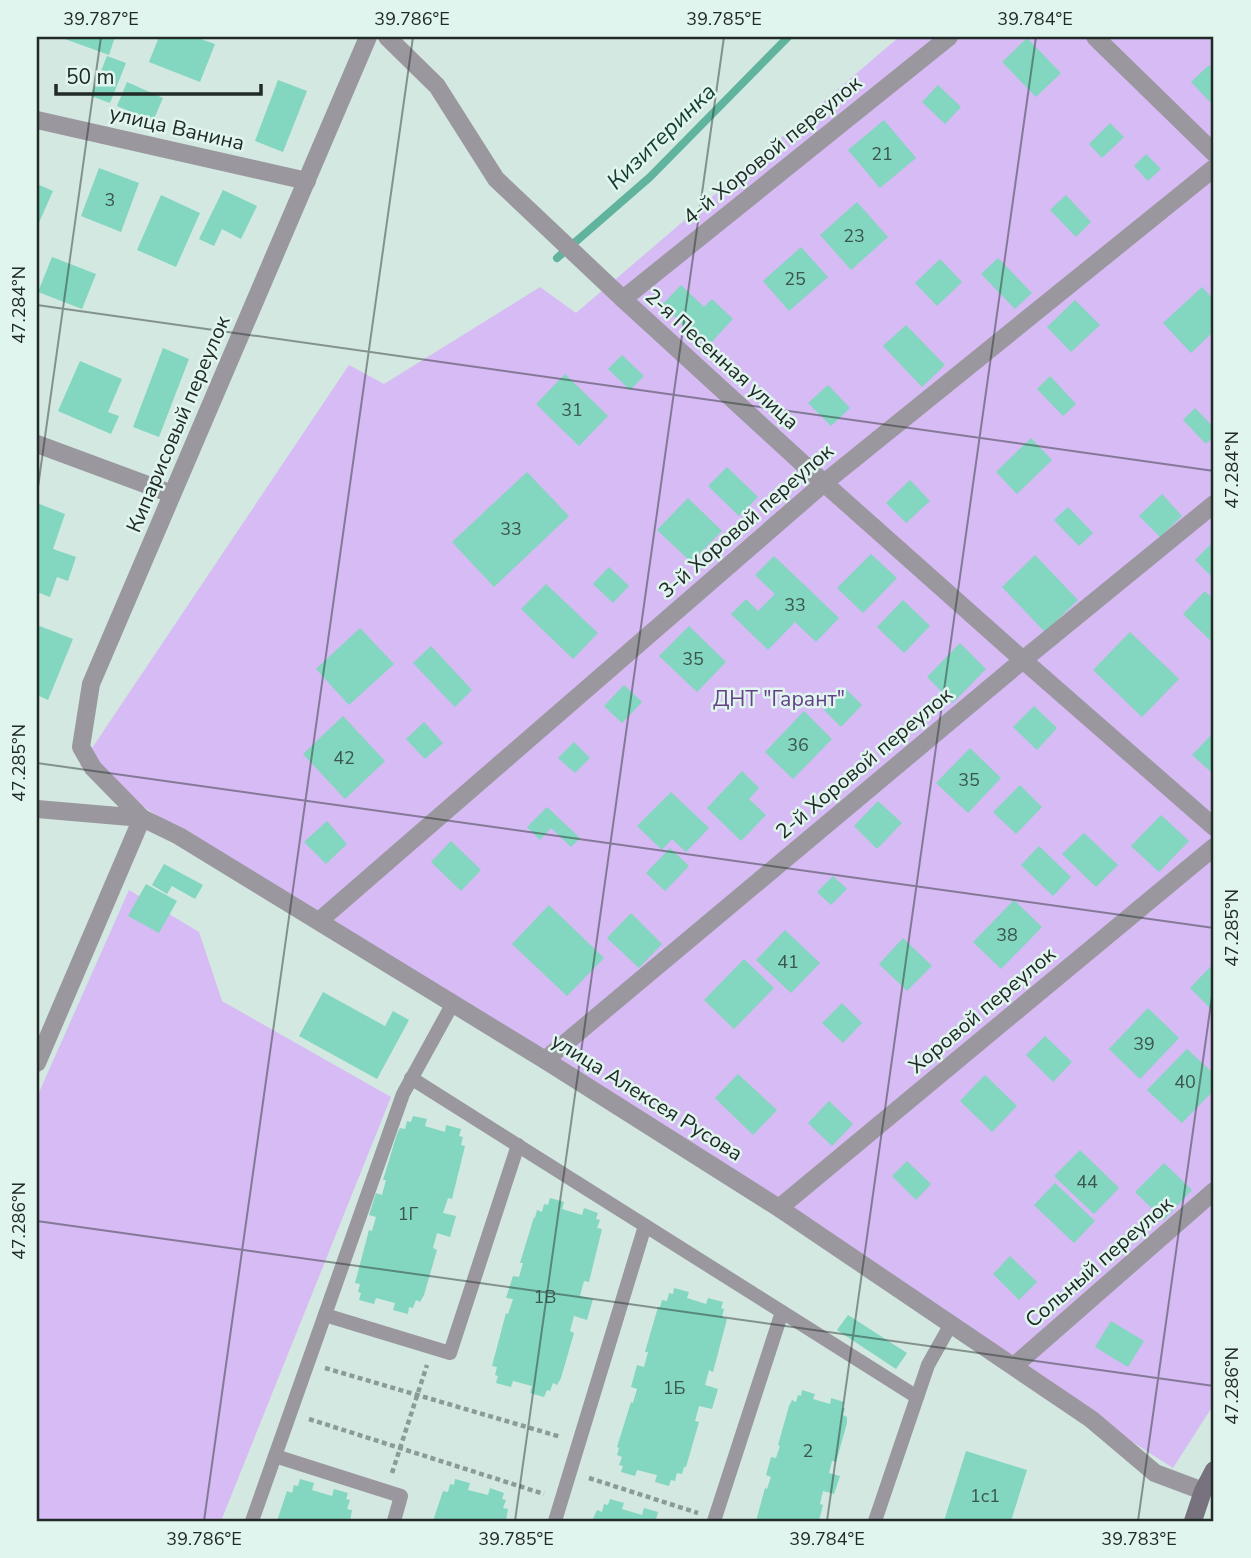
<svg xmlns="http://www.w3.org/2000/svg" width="1251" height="1558" font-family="'Nunito Sans',sans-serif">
  <rect width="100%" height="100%" fill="#d3e8e1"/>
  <g fill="#d6bbf4">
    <path d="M899 37H1214V1404L1173 1468 80 766 349 365 384 384 540 287 576 313Z"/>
    <path d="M129 890 199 932 222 1001 391 1097 221 1521H37V1097Z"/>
  </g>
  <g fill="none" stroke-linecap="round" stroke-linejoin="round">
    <path stroke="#60b39c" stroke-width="8" d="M557 258 650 177 788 37"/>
  </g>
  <g fill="#83d6bf">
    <path d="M66 37H115L109 55 65 39Z"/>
    <path d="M159 37H195L215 44 200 82 149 62Z"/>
    <path d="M1027 38 1061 73 1036 97 1002 62Z"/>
    <path d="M107 56 126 63 110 103 91 96Z"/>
    <path d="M1209 65 1214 71V103L1213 105 1191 82Z"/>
    <path d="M278 80 307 91 283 152 255 141Z"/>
    <path d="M127 82 163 98 153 121 117 106Z"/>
    <path d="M938 85 961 107 945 124 922 102Z"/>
    <path d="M884 120 916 158 880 188 848 150Z"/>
    <path d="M1110 123 1124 137 1102 158 1089 144Z"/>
    <path d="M1146 154 1161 169 1148 181 1134 166Z"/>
    <path d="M99 168 139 183 121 232 81 216Z"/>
    <path d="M37 184 53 191 37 227Z"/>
    <path d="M223 190 257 206 241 239 222 229 214 246 199 239Z"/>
    <path d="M161 195 200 213 176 267 137 250Z"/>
    <path d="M1066 195 1091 222 1076 237 1050 210Z"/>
    <path d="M857 202 888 237 851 270 820 235Z"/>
    <path d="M801 247 828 277 789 311 763 281Z"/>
    <path d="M52 257 96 274 82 309 38 292Z"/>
    <path d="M998 258 1032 293 1015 309 981 274Z"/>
    <path d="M940 259 962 282 937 306 915 283Z"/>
    <path d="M681 285 704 307 712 299 733 319 707 347 662 305Z"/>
    <path d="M1202 287 1214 300V331L1191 353 1163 323Z"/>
    <path d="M1075 300 1100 325 1071 352 1047 327Z"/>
    <path d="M906 325 945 365 922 387 883 346Z"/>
    <path d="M163 348 189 359 159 437 133 427Z"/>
    <path d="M622 355 644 376 630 390 608 369Z"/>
    <path d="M80 361 122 379 108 412 119 416 111 434 58 411Z"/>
    <path d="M565 374 608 416 579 446 536 404Z"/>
    <path d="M1050 376 1076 404 1063 416 1037 389Z"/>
    <path d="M828 385 850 408 831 426 808 403Z"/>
    <path d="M1195 408 1214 428V436L1206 444 1183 420Z"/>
    <path d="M1031 438 1052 460 1017 494 996 472Z"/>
    <path d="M727 467 758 497 739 516 708 486Z"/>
    <path d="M527 472 569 516 494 587 452 542Z"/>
    <path d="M910 480 930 501 906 523 886 503Z"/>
    <path d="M1162 494 1182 516 1160 537 1139 516Z"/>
    <path d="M688 498 722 531 691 562 657 530Z"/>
    <path d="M37 503 65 514 53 549 76 557 68 581 57 577 50 597 37 592Z"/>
    <path d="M1068 507 1093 533 1079 546 1054 520Z"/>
    <path d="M1214 541V579L1195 560Z"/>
    <path d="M871 554 897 578 863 613 837 588Z"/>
    <path d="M1035 555 1078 600 1045 632 1002 587Z"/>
    <path d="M774 556 839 618 816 642 795 622 768 650 731 614 746 599 758 611 775 594 755 575Z"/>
    <path d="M609 567 629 586 613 603 593 584Z"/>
    <path d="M546 584 598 633 573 659 521 609Z"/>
    <path d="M1205 591 1214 600V644L1183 614Z"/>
    <path d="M903 600 930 626 904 653 877 627Z"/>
    <path d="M37 625 73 639 48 700 37 695Z"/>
    <path d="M689 626 726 662 697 692 659 656Z"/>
    <path d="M360 628 394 664 349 705 316 669Z"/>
    <path d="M1130 632 1179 679 1142 717 1093 670Z"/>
    <path d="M960 643 986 669 953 703 927 677Z"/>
    <path d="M431 646 472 690 455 707 413 663Z"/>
    <path d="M624 685 642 702 622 723 604 706Z"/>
    <path d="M845 688 862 705 841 727 824 710Z"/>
    <path d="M1034 706 1057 728 1037 750 1013 727Z"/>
    <path d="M804 711 832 739 793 779 765 752Z"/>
    <path d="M343 716 385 761 345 799 303 754Z"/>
    <path d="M424 722 443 743 425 759 406 739Z"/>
    <path d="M1214 732V769L1211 772 1192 755Z"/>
    <path d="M574 742 590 758 575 773 558 758Z"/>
    <path d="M970 748 1001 778 968 813 936 783Z"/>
    <path d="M742 771 759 788 749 799 766 815 741 841 707 808Z"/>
    <path d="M1020 785 1042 807 1016 834 993 812Z"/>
    <path d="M671 792 709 828 686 852 672 839 662 850 637 826Z"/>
    <path d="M878 801 902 823 877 849 854 826Z"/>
    <path d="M547 807 580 838 571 847 551 828 540 840 527 827Z"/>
    <path d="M1161 815 1189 841 1159 872 1131 846Z"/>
    <path d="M327 821 347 844 326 864 304 842Z"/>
    <path d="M1084 833 1118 865 1096 887 1062 854Z"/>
    <path d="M451 841 481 870 461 891 431 862Z"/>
    <path d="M1039 846 1071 877 1053 896 1021 865Z"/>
    <path d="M670 848 689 866 665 891 646 873Z"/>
    <path d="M164 864 203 885 195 899 172 886 167 894 152 885Z"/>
    <path d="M833 876 847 889 831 905 817 892Z"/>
    <path d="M146 884 177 901 159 933 128 916Z"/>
    <path d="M1014 900 1042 927 1001 969 973 942Z"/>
    <path d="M549 905 604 958 567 996 512 944Z"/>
    <path d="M631 913 662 944 639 968 607 938Z"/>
    <path d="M785 930 820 963 791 993 756 960Z"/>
    <path d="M903 938 932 966 907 991 879 964Z"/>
    <path d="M744 959 774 988 734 1029 704 1000Z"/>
    <path d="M1214 963V1012L1190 988Z"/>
    <path d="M323 992 385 1026 393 1011 409 1020 377 1079 299 1036Z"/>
    <path d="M842 1003 862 1023 843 1043 822 1023Z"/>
    <path d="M1148 1008 1179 1038 1140 1079 1109 1049Z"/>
    <path d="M1045 1036 1072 1062 1053 1082 1026 1055Z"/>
    <path d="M1187 1049 1214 1074V1090L1182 1123 1147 1090Z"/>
    <path d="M738 1074 777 1110 753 1135 715 1098Z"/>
    <path d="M985 1075 1017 1106 992 1132 960 1101Z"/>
    <path d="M829 1101 853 1124 832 1146 808 1123Z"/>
    <path d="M413 1116 427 1119 425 1126 445 1132 446 1125 461 1129 459 1136 463 1137 461 1145 465 1146 452 1199 448 1198 443 1213 456 1216 450 1237 437 1233 433 1248 437 1250 424 1295 420 1302 416 1300 413 1308 409 1307 408 1314 393 1310 395 1303 376 1298 374 1304 359 1300 361 1293 358 1292 360 1284 355 1283 369 1230 372 1231 376 1217 369 1215 376 1193 382 1195 386 1180H383L397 1134 400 1128 405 1129 407 1121 411 1122Z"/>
    <path d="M1080 1150 1119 1188 1094 1214 1054 1176Z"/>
    <path d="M907 1161 931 1184 916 1200 892 1176Z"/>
    <path d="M1164 1163 1192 1190 1164 1220 1135 1192Z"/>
    <path d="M1055 1183 1095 1221 1074 1243 1034 1205Z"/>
    <path d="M550 1198 564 1202 562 1209 582 1215 584 1208 598 1213 596 1219 600 1220 597 1228 602 1229 589 1282 584 1281 580 1296 593 1299 587 1320 574 1316 570 1331 574 1333 561 1378 557 1385 553 1383 550 1391 547 1390 544 1397 530 1393 532 1386 513 1381 511 1387 496 1383 498 1376 495 1375 497 1367 492 1366 506 1313 508 1314 513 1299 506 1298 513 1276 519 1277 523 1263H520L534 1217 535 1218 537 1210 542 1212 544 1204 548 1205Z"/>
    <path d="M1010 1256 1037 1282 1019 1300 993 1274Z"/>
    <path d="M674 1288 689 1292 687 1298 706 1304 708 1298 723 1302 721 1308 724 1309 722 1317 727 1319 713 1372 709 1370 705 1385 718 1389 712 1409 699 1406 695 1421 699 1422 686 1467H684L682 1474 677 1473 675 1481 671 1480 669 1486 655 1482 657 1475 637 1470 635 1476 621 1472 623 1466 619 1465 622 1457 617 1455 619 1448 617 1447 631 1402 633 1403 637 1389 631 1387 637 1365 644 1367 648 1352H645L658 1307H660L662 1300 667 1301 669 1293 673 1294Z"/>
    <path d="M848 1315 907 1353 896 1369 837 1330Z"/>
    <path d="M1111 1321 1144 1341 1128 1367 1095 1347Z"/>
    <path d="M802 1390 815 1394 813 1399 830 1404 831 1398 844 1402 842 1408H845L843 1415 847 1417V1423L836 1462 832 1461 829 1473 840 1476 834 1494 823 1491 820 1504 823 1505 819 1521H756L765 1488 767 1489 771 1477 766 1475 771 1457 776 1458 780 1446 778 1445 789 1406 792 1400 796 1402 798 1395 801 1396Z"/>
    <path d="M966 1451 1027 1470 1011 1521H944Z"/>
    <path d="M300 1479 314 1483 312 1490 332 1496 334 1489 348 1493 346 1499 350 1500 347 1509 352 1510 350 1521H277L287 1491 292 1493 294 1485 298 1486Z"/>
    <path d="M455 1479 470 1483 468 1490 488 1495 490 1488 504 1493 502 1499 506 1500 503 1508 508 1509 506 1521H433L443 1491 448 1492 450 1484 454 1485Z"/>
    <path d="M610 1499 624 1503 622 1509 642 1515 644 1508 658 1512 656 1519 662 1521H592L597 1510 602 1512 604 1504 608 1505Z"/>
  </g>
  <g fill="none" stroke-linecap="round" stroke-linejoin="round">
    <g stroke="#8b9b96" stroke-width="4.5" stroke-dasharray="5 3.5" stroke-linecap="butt">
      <path d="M325 1368 561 1437"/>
      <path d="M309 1419 544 1494"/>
      <path d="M392 1473 427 1365"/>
      <path d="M589 1478 698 1513"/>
    </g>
    <g stroke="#9a979e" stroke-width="14">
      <path d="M411 1078 917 1397"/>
      <path d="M325 1315 450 1353 518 1145"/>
      <path d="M275 1456 401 1496 394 1521"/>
      <path d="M252 1521 403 1094 453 1003"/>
      <path d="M555 1521 645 1226"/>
      <path d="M714 1521 782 1312"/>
      <path d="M875 1521 928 1365 951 1324"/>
    </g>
    <g stroke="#9a979e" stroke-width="18">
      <path d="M387 37 437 86 496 179 623 299 824 483 1023 660 1214 827"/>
      <path d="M1095 37 1214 153"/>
      <path d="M37 120 307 181"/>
      <path d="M623 299 949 37"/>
      <path d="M37 444 172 494"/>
      <path d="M37 809 142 818"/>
      <path d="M142 818 93 768 81 747 91 684 368 37"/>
      <path d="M319 921 824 483 1214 168"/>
      <path d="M545 1060 1023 660 1214 504"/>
      <path d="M779 1208 1214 847"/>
      <path d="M1014 1366 1214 1191"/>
    </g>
    <path stroke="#9a979e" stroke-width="18" d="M37 1063 142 818 179 836 545 1060 779 1208 1091 1419 1155 1473 1203 1491"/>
    <path stroke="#77727d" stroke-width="18" d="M1193 1521 1203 1491 1214 1470"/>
  </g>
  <path fill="none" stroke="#222a28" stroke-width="2" stroke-opacity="0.45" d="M37 305 1214 471M37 494 101 37M37 763 1214 928M37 1221 1214 1386M204 1521 413 37M515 1521 724 37M827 1521 1036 37M1138 1521 1214 982"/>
  <g text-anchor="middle" stroke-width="5" stroke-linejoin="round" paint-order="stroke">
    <g font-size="18" fill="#3a554e">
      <text x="882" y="160">21</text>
      <text x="110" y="206">3</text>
      <text x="854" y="242">23</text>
      <text x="795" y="285">25</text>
      <text x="572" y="416">31</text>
      <text x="511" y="535">33</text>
      <text x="795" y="611">33</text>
      <text x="693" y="665">35</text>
      <text x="798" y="751">36</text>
      <text x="344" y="764">42</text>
      <text x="969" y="786">35</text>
      <text x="1007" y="941">38</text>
      <text x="788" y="968">41</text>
      <text x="1144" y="1050">39</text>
      <text x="1185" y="1088">40</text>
      <text x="1087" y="1188">44</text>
      <text x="408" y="1220">1Г</text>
      <text x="545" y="1303">1В</text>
      <text x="674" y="1394">1Б</text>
      <text x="808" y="1457">2</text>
      <text x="985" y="1502">1с1</text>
    </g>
    <g font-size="21" fill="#222a28" stroke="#e0f5ee">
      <text transform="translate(177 128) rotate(13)" y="7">улица Ванина</text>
      <text transform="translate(772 150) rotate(-39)" y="7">4-й Хоровой переулок</text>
      <text transform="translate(722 359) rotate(42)" y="7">2-я Песенная улица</text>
      <text transform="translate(178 424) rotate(-67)" y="7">Кипарисовый переулок</text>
      <text transform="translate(746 521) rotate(-41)" y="7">3-й Хоровой переулок</text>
      <text transform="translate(864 763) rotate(-40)" y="7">2-й Хоровой переулок</text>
      <text transform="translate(982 1010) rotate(-40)" y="7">Хоровой переулок</text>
      <text transform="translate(647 1097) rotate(32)" y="7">улица Алексея Русова</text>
      <text transform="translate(1099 1262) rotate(-41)" y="7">Сольный переулок</text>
    </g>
    <g font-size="21" fill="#664189" stroke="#e0f5ee">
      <text x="779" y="706">ДНТ "Гарант"</text>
    </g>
    <g font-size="23" font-style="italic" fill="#153c32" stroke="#e0f5ee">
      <text transform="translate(661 136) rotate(-44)" y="8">Кизитеринка</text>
    </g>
  </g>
  <rect width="1251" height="1558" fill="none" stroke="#e0f5ee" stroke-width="77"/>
  <path d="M56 84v10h205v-10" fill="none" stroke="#222a28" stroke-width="3.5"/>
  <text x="66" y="84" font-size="21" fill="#222a28" stroke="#e0f5ee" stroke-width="5" paint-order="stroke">50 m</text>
  <rect x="38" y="38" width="1174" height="1482" fill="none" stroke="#222a28" stroke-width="2.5"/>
  <g font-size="18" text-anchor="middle" fill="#222a28">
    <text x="101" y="25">39.787°E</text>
    <text x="412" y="25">39.786°E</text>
    <text x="724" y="25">39.785°E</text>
    <text x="1035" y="25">39.784°E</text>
    <text transform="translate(19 305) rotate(-90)" y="6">47.284°N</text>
    <text transform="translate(1232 470) rotate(-90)" y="6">47.284°N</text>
    <text transform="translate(19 763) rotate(-90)" y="6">47.285°N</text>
    <text transform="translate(1232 928) rotate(-90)" y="6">47.285°N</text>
    <text transform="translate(19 1221) rotate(-90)" y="6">47.286°N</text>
    <text transform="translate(1232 1386) rotate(-90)" y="6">47.286°N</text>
    <text x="204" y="1545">39.786°E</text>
    <text x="516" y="1545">39.785°E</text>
    <text x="827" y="1545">39.784°E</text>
    <text x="1139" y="1545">39.783°E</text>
  </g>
</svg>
